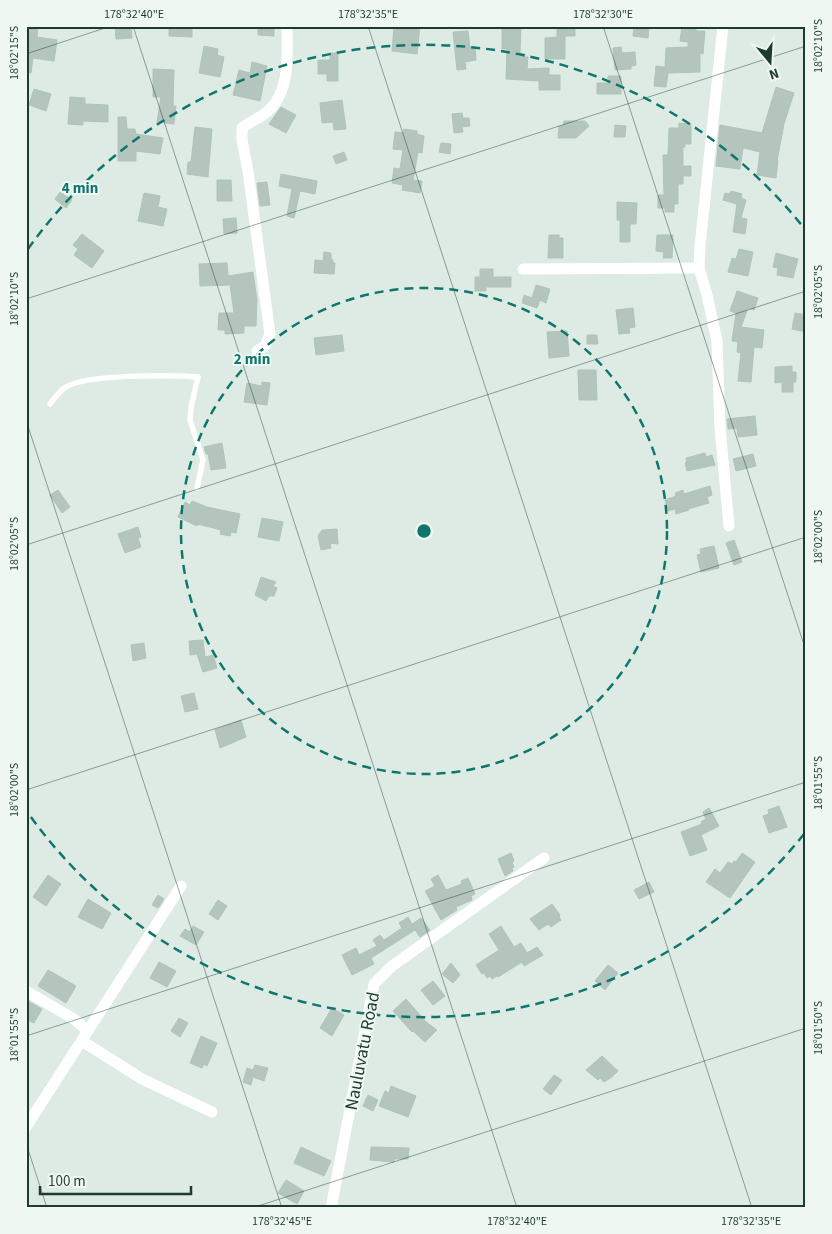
<svg xmlns="http://www.w3.org/2000/svg" width="832" height="1234" font-family="'Source Sans 3',sans-serif">
  <rect width="100%" height="100%" fill="#ddebe4"/>
  <g fill="#b3c5bd" stroke="#b0c4bb">
    <path d="M26 26H38L37 37 57 40 54 61 33 58 31 73 26 72Z"/>
    <path d="M115 26H131L132 38 116 39Z"/>
    <path d="M169 26H192V37L169 36Z"/>
    <path d="M258 26H274V36L258 35Z"/>
    <path d="M394 26H420L417 54 392 51Z"/>
    <path d="M502 26H521L520 53 525 54V57H528L527 69 549 68V75H560V90H539V81L506 79 507 49H502Z"/>
    <path d="M557 26H575V36H565V59H545V38L557 37Z"/>
    <path d="M634 26H649L648 38 633 36Z"/>
    <path d="M682 26 696 27V31H705L703 54 700 53V72L668 73 666 87 654 86 656 66 665 67 666 48 688 47V42L680 41Z"/>
    <path d="M468 31 470 47H475L476 60 465 62 466 69 457 70 453 32Z"/>
    <path d="M204 46 218 49 217 55 224 57 220 77 199 73Z"/>
    <path d="M621 47 622 53 635 52 636 65 631 66V69L615 70 613 48Z"/>
    <path d="M330 53H338V81H327V74H318V60H330Z"/>
    <path d="M252 62 267 66 260 101 233 95 239 70 250 73Z"/>
    <path d="M153 69 174 70 173 106H176L174 124 157 122 161 97H153Z"/>
    <path d="M608 76H621V94H597V83H608Z"/>
    <path d="M776 87 794 93 784 124 777 161H778L776 178 757 175 760 152 743 148 740 169 716 166 720 125 762 133Z"/>
    <path d="M34 89 51 94 46 111 29 105Z"/>
    <path d="M70 97 85 98V104L108 105V122L83 121V125L68 124Z"/>
    <path d="M342 100 346 129 334 130 333 122 322 123 320 103Z"/>
    <path d="M281 107 296 115 286 133 269 124Z"/>
    <path d="M462 113 463 118H469L470 126 462 127 463 132 454 133 452 114Z"/>
    <path d="M118 117H126L127 129H135L136 134 163 138 160 154 136 151V161H118Z"/>
    <path d="M564 121H585L589 126 576 138H558L559 126H563Z"/>
    <path d="M679 123 691 124V144H685V147H683V166H691V176H683V184H678V204H674V212H665V208H658V195H664L663 155H668L669 128H679Z"/>
    <path d="M615 125 626 126 625 137H614Z"/>
    <path d="M195 127 212 129 208 177 187 174 188 162H191Z"/>
    <path d="M404 129 417 131V134L424 136 422 153 418 152 413 180 422 181 420 193 402 190 403 185 392 183 394 168 400 169 403 150 393 149 395 132 403 133Z"/>
    <path d="M441 143 451 144 450 154 439 152Z"/>
    <path d="M344 152 347 160 336 164 333 156Z"/>
    <path d="M281 174 317 181 315 194 300 191 294 218 287 216 292 189 279 186Z"/>
    <path d="M217 180H231L232 201H217Z"/>
    <path d="M267 182 270 205 260 206 257 183Z"/>
    <path d="M731 191 742 194 741 198 746 200 741 218 747 219 745 234 733 232 737 204 723 200 725 193 730 194Z"/>
    <path d="M60 192 72 200 66 208 55 199Z"/>
    <path d="M144 193 160 196 158 207 167 209 163 226 138 221Z"/>
    <path d="M617 202 637 203 636 224H630V242H620V220H617Z"/>
    <path d="M236 218 237 233 224 234 223 219Z"/>
    <path d="M82 234 104 251 92 268 74 255 78 249 73 245Z"/>
    <path d="M549 235H559V238H563V258H548Z"/>
    <path d="M657 235H673L672 258H663L664 252 656 251Z"/>
    <path d="M739 249 753 252 748 276 728 272 732 258 736 259Z"/>
    <path d="M324 252 331 253V259L333 260V263H335L334 274 314 273 315 260 323 261Z"/>
    <path d="M776 253 798 259 793 278 777 275 778 268 773 267Z"/>
    <path d="M227 263 228 276 253 272 257 300 256 326H244V333L225 334V330H218L219 313H234L230 285 200 286 199 264Z"/>
    <path d="M480 269H493V277H511V287H486V291H475V277H480Z"/>
    <path d="M536 285 550 289 546 303 540 300 537 308 522 303 524 295 532 298Z"/>
    <path d="M737 291 758 298 754 310 748 308 741 327 764 330 762 348 754 347 751 382 738 381 741 353 737 352 738 342 732 341 736 313 730 311Z"/>
    <path d="M633 308 635 327 629 328 630 333 619 334 616 310Z"/>
    <path d="M795 313 806 315V332L792 329Z"/>
    <path d="M567 331 569 356 549 358 547 332Z"/>
    <path d="M342 335 344 351 316 355 314 338Z"/>
    <path d="M587 335H597L598 344H587Z"/>
    <path d="M792 366V372H796V382H793V392H782V382L775 383V367Z"/>
    <path d="M578 370H596L597 400H579Z"/>
    <path d="M262 382 270 383 267 405 244 402 247 383 262 386Z"/>
    <path d="M755 416 757 435 738 437 737 428 728 429 727 419Z"/>
    <path d="M222 443 226 468 211 470 208 454H206L204 447Z"/>
    <path d="M705 453 706 457 712 455 715 465 687 471 685 463 687 462 686 458Z"/>
    <path d="M753 454 756 466 736 471 733 459Z"/>
    <path d="M710 486 712 495 707 497 709 503 688 509 689 510 676 514 675 509 668 511 665 500 676 496 675 493 683 490 684 494Z"/>
    <path d="M58 490 70 507 62 513 50 495Z"/>
    <path d="M192 501 207 507 240 514 236 533 231 532 230 536 220 534 221 530 198 524 197 526 178 517 185 502 190 505Z"/>
    <path d="M262 518 283 522 279 541 258 537Z"/>
    <path d="M138 527 141 537 138 538 141 547 125 553 118 534Z"/>
    <path d="M337 529 338 544 330 543 331 548 321 550 318 536 322 530Z"/>
    <path d="M734 540 742 562 734 565 726 543Z"/>
    <path d="M714 546 719 568 701 572 697 555 701 554 700 549Z"/>
    <path d="M261 577 276 582 273 586 277 588 274 596H269L266 601 255 595Z"/>
    <path d="M203 640 205 657 213 655 217 668 203 672 197 654 190 655 189 641Z"/>
    <path d="M144 643 146 658 133 661 131 645Z"/>
    <path d="M194 693 198 709 185 712 181 696Z"/>
    <path d="M241 720 246 737 220 748 215 730Z"/>
    <path d="M779 806 787 827 769 833 763 816 769 814 768 810Z"/>
    <path d="M709 808 719 826 701 835 707 850 690 856 681 832 702 824 701 822 706 819 703 812Z"/>
    <path d="M511 853 514 861 512 862 514 867 512 868 513 871 505 876 498 859Z"/>
    <path d="M742 853 755 862 730 898 706 882 715 869 720 873 728 862 732 864 734 861 736 862Z"/>
    <path d="M48 875 61 884 46 906 33 897Z"/>
    <path d="M438 875 446 890 462 884 461 881 468 878 475 894 471 896 472 900 456 907 457 910 441 920 425 891 435 886 431 879Z"/>
    <path d="M649 882 654 892 639 899 634 890Z"/>
    <path d="M158 895 164 899 158 908 152 905Z"/>
    <path d="M88 899 111 913 102 929 78 917Z"/>
    <path d="M218 900 227 906 218 920 209 914Z"/>
    <path d="M552 904 560 915 559 916 561 920 551 927 548 924 539 930 530 919Z"/>
    <path d="M408 917 412 924 421 918 430 930 420 937 415 930 371 958 374 964 352 975 342 955 356 948 359 955 377 946 373 940 380 935 384 940 402 928 399 923Z"/>
    <path d="M193 926 204 932 196 945 180 936 185 929 190 932Z"/>
    <path d="M501 926 514 947 521 943 527 953 537 947 543 955 524 966 522 962 498 977 497 976 492 979 490 976 487 978 484 973 482 974 476 965 499 950 489 934Z"/>
    <path d="M159 962 176 971 167 987 150 978Z"/>
    <path d="M451 963 460 975 453 983 442 974Z"/>
    <path d="M608 965 618 973 605 990 595 981Z"/>
    <path d="M48 970 76 986 66 1003 38 986Z"/>
    <path d="M433 981 445 996 433 1005 421 990Z"/>
    <path d="M406 999 426 1022 437 1030 425 1042 413 1031 412 1032 393 1011Z"/>
    <path d="M26 1000 42 1009 34 1023 26 1019Z"/>
    <path d="M332 1008 344 1015 332 1036 320 1028Z"/>
    <path d="M179 1018 188 1023 180 1037 171 1031Z"/>
    <path d="M201 1036 217 1043 207 1066 204 1064 202 1068 190 1063Z"/>
    <path d="M602 1056 618 1071 612 1077 604 1082 600 1078 598 1080 586 1070Z"/>
    <path d="M255 1065 268 1068 264 1081 253 1077 251 1085 243 1082 247 1068 253 1070Z"/>
    <path d="M554 1075 562 1080 551 1095 543 1089Z"/>
    <path d="M391 1086 416 1096 408 1117 379 1106 385 1091 389 1093Z"/>
    <path d="M368 1095 378 1100 373 1111 363 1106Z"/>
    <path d="M301 1147 331 1161 324 1176 294 1163Z"/>
    <path d="M371 1147 409 1148 408 1159H394V1162L370 1160Z"/>
    <path d="M286 1180 304 1191 297 1204 278 1193Z"/>
  </g>
  <g fill="none" stroke-linecap="round" stroke-linejoin="round">
    <path stroke="#fff" stroke-width="5.5" d="M50 404C55 398 59 391 66 387 87 374 171 375 198 377L191 407 190 420 203 460 197 488"/>
    <g stroke="#fff" stroke-width="11">
      <path d="M723 26 700 246 699 268 707 295 717 341 720 428 729 526"/>
      <path d="M523 269 699 268"/>
      <path d="M257 351 265 346 270 334 248 171 242 140V128C250 121 261 118 268 111 291 91 287 53 287 26"/>
      <path d="M26 991 74 1019 88 1031"/>
      <path d="M82 1041 142 1079 212 1112"/>
      <path d="M26 1127 181 886"/>
      <path d="M331 1208 374 984 392 966 544 858"/>
    </g>
  </g>
  <path fill="none" stroke="#1e3b32" stroke-width="1" stroke-opacity="0.45" d="M133 26 517 1208M368 26 752 1208M603 26 806 651M26 54 111 26M26 299 806 46M26 420 282 1208M26 545 806 291M26 790 806 537M26 1036 806 782M26 1143 47 1208M252 1208 806 1028"/>
  <g fill="none" stroke="#0f766e" stroke-width="2.5" stroke-dasharray="9 6">
    <circle cx="424" cy="531" r="243"/>
    <path d="M804 834A486 486 0 0 1 28 813M28 249A486 486 0 0 1 804 228"/>
  </g>
  <g text-anchor="middle" stroke-width="4" stroke-linejoin="round" paint-order="stroke">
    <g font-size="18" fill="#1e3b32" stroke="#eef7f2">
      <text transform="translate(362 1051) rotate(-79)" y="6">Nauluvatu Road</text>
    </g>
  </g>
  <circle cx="424" cy="531" r="8" fill="#0f766e" stroke="#eef7f2" stroke-width="2.5"/>
  <g font-size="15" text-anchor="middle" font-weight="bold" fill="#0f766e" stroke="#eef7f2" stroke-width="4" stroke-linejoin="round" paint-order="stroke">
    <text x="80" y="193">4 min</text>
    <text x="252" y="364">2 min</text>
  </g>
  <rect width="832" height="1234" fill="none" stroke="#eef7f2" stroke-width="55"/>
  <g transform="translate(770 62) rotate(162)" stroke="#eef7f2" stroke-width="4" paint-order="stroke">
  <path d="M0-4L9 19L0 12L-9 19Z" fill="#1e3b32"/>
  <text y="-8" font-size="14" font-weight="bold" text-anchor="middle" fill="#1e3b32">N</text>
  </g>
  <path d="M40 1186v8h151v-8" fill="none" stroke="#1e3b32" stroke-width="2.5"/>
  <text x="48" y="1186" font-size="15" fill="#1e3b32" stroke="#eef7f2" stroke-width="4" paint-order="stroke">100 m</text>
  <rect x="28" y="28" width="776" height="1178" fill="none" stroke="#1e3b32" stroke-width="2"/>
  <g font-size="12" text-anchor="middle" fill="#1e3b32">
    <text x="134" y="18">178°32'40"E</text>
    <text x="368" y="18">178°32'35"E</text>
    <text x="603" y="18">178°32'30"E</text>
    <text transform="translate(818 46) rotate(-90)" y="4">18°02'10"S</text>
    <text transform="translate(14 53) rotate(-90)" y="4">18°02'15"S</text>
    <text transform="translate(818 292) rotate(-90)" y="4">18°02'05"S</text>
    <text transform="translate(14 299) rotate(-90)" y="4">18°02'10"S</text>
    <text transform="translate(818 537) rotate(-90)" y="4">18°02'00"S</text>
    <text transform="translate(14 544) rotate(-90)" y="4">18°02'05"S</text>
    <text transform="translate(818 783) rotate(-90)" y="4">18°01'55"S</text>
    <text transform="translate(14 790) rotate(-90)" y="4">18°02'00"S</text>
    <text transform="translate(818 1028) rotate(-90)" y="4">18°01'50"S</text>
    <text transform="translate(14 1035) rotate(-90)" y="4">18°01'55"S</text>
    <text x="282" y="1225">178°32'45"E</text>
    <text x="517" y="1225">178°32'40"E</text>
    <text x="751" y="1225">178°32'35"E</text>
  </g>
</svg>
